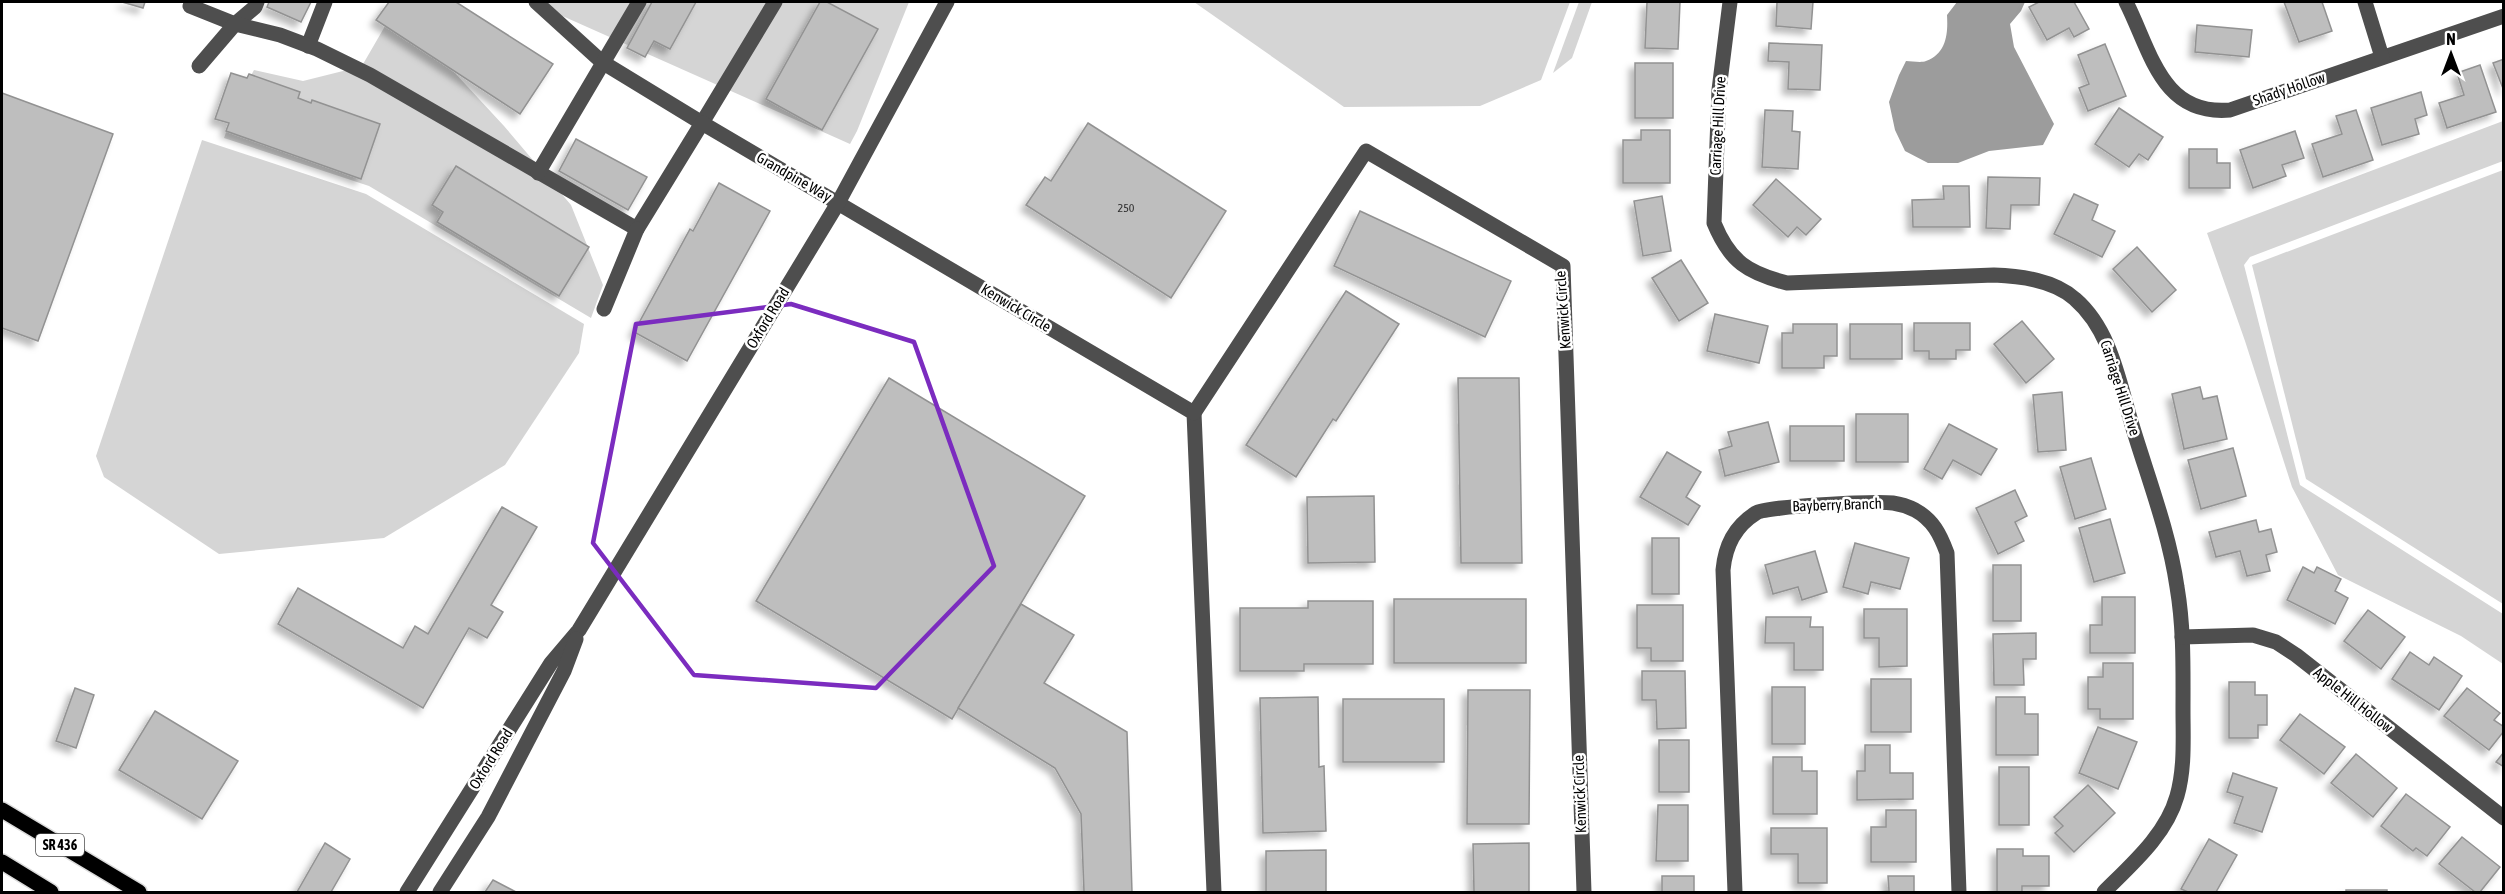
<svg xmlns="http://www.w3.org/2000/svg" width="2505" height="894" font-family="'Asap Condensed',sans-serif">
  <defs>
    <filter id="shadow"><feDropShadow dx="-5.5" dy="5.5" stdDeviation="3" flood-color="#0004"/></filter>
  </defs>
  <rect width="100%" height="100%" fill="#fff"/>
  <g fill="#d5d5d5">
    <path d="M531 2H909L857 131 850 144Z"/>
    <path d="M1194 2H1570L1541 80 1480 106 1344 107Z"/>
    <path d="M1579 2H1592L1572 58 1553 73Z"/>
    <path d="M388 21 454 72 504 126 571 205 603 285 591 318 369 186 224 138 237 101 254 70 303 81 343 71H359Z"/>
    <path d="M2503 121V161L2250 257 2244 265 2300 485 2503 614V664L2461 636 2338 575 2292 487 2245 341 2207 233Z"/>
    <path d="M202 140 366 194 584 324 579 353 505 465 384 538 219 554 104 477 96 456Z"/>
    <path d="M2503 170V604L2306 479 2252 265Z"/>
  </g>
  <path fill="#9c9c9c" d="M1957 2H2025L2021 11 2010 24 2014 47 2054 124 2043 145 1989 151 1958 163H1928L1905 151 1895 130 1889 102 1899 75 1906 61C1912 61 1921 63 1926 61 1947 53 1948 33 1947 15Z"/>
  <g fill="#bebebe" stroke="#929292" stroke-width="1.5" filter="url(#shadow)">
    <path d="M122 2H145L143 8Z"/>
    <path d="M269 2H311L301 22 267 7Z"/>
    <path d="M389 2H456L553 64 520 114 376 20Z"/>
    <path d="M652 2H696L670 49 654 41 645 57 627 48Z"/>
    <path d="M820 2H827L878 29 822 130 766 99Z"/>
    <path d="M1647 2H1680L1678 49 1645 48Z"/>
    <path d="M1777 2H1813L1811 29 1776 26Z"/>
    <path d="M2039 2H2074L2089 29 2074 37 2069 28 2047 40 2029 7Z"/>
    <path d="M2284 2H2322L2332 31 2299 42Z"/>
    <path d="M2197 25 2252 30 2249 57 2195 52Z"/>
    <path d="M1769 43 1822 45 1820 90 1788 89 1789 62 1768 61Z"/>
    <path d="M2105 44 2126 96 2088 111 2079 88 2089 84 2078 55Z"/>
    <path d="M2504 59V91L2493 63Z"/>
    <rect x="1635" y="63" width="38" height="55"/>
    <path d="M2480 65 2496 112 2447 128 2439 103 2464 95 2457 73Z"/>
    <path d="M231 73 247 78 249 74 300 92 298 98 311 103 312 100 380 124 361 179 226 131 229 123 215 119Z"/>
    <path d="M2421 92 2427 115 2415 119 2419 134 2382 145 2371 108Z"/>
    <path d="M2 93 113 134 38 341 2 328Z"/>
    <path d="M2119 108 2163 137 2148 160 2139 154 2129 167 2095 144Z"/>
    <path d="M1765 110 1793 111 1792 131 1800 132 1798 169 1762 167Z"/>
    <path d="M2356 110 2373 160 2323 177 2312 144 2342 134 2336 116Z"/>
    <path d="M1088 123 1226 211 1171 298 1026 205 1045 177 1051 181Z"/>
    <path d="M1641 130H1670V183H1623V140H1641Z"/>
    <path d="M2295 131 2304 158 2282 165 2286 176 2253 188 2240 150Z"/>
    <path d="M576 139 647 177 628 210 559 171Z"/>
    <path d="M2189 149H2217V163H2230V188H2189Z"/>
    <path d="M456 166 589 247 559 296 437 222 443 212 432 205Z"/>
    <path d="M1988 177 2040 178 2039 205H2011L2010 229 1986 228Z"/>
    <path d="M1776 179 1821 219 1806 235 1797 227 1788 237 1753 205Z"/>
    <path d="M719 183 770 211 687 361 634 332 690 229 693 231Z"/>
    <path d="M1943 186H1969L1970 227H1913L1912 200 1944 199Z"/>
    <path d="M2074 194 2098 205 2092 220 2115 231 2102 257 2054 234Z"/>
    <path d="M1662 196 1671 251 1643 256 1634 201Z"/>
    <path d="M1360 211 1511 281 1485 337 1334 266Z"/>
    <path d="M2137 247 2176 290 2152 312 2113 269Z"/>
    <path d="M1681 260 1708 303 1679 321 1652 278Z"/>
    <path d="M1346 291 1399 324 1336 421 1333 419 1296 477 1246 445Z"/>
    <path d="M1715 314 1768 326 1759 363 1707 351Z"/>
    <path d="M2022 321 2054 359 2026 383 1994 344Z"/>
    <path d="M1914 323H1970V350H1956V359H1929V351H1914Z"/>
    <path d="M1793 324H1837V356H1824V368H1782V333H1793Z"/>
    <rect x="1850" y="324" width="52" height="35"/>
    <path d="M889 378 1085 496 952 719 756 601Z"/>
    <path d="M1458 378H1519L1522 563H1461Z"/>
    <path d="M2200 387 2203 399 2217 396 2227 439 2184 449 2172 394Z"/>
    <path d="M2062 392 2066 450 2038 452 2033 395Z"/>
    <rect x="1856" y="414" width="52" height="48"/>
    <path d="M1768 422 1779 462 1725 476 1719 450 1732 446 1728 432Z"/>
    <path d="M1949 424 1997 449 1981 475 1953 460 1942 479 1924 469Z"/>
    <rect x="1790" y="426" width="54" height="35"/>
    <path d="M2233 448 2246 496 2201 509 2188 460Z"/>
    <path d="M1667 452 1701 472 1686 497 1700 506 1688 525 1640 497Z"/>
    <path d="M2091 458 2106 509 2075 519 2060 467Z"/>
    <path d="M2015 490 2027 516 2015 522 2024 541 1998 554 1976 508Z"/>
    <path d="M1374 496 1375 562 1308 563 1307 497Z"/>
    <path d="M502 507 537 527 491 605 503 612 487 638 469 628 423 708 278 624 298 588 403 648 415 626 428 634Z"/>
    <path d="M2110 519 2125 573 2094 582 2079 528Z"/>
    <path d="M2256 520 2259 532 2271 529 2277 552 2266 555 2270 571 2247 576 2240 551 2216 557 2209 532Z"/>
    <rect x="1652" y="538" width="27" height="56"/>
    <path d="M1855 543 1909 558 1900 589 1871 582 1868 594 1843 587Z"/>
    <path d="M1815 551 1827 592 1802 600 1798 587 1773 594 1765 565Z"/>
    <rect x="1993" y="565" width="28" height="56"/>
    <path d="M2303 567 2314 573 2317 567 2341 579 2335 591 2348 598 2335 624 2287 600Z"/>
    <path d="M2102 597H2135V653H2090V625H2102Z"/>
    <rect x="1394" y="599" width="132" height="64"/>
    <path d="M1308 601H1373V664H1304V671H1240V608H1308Z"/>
    <path d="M1021 604 1074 635 1044 683 1127 732 1132 892H1084L1081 814 1055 768 958 708Z"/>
    <path d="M1637 605H1683V661H1651V648H1637Z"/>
    <path d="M1864 609H1907V666L1879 667V638H1864Z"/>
    <path d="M2368 610 2405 637 2381 669 2344 641Z"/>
    <path d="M1766 617H1811L1810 627H1823V670H1794V643H1765Z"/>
    <path d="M2036 633V659H2023L2024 685H1994L1993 634Z"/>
    <path d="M2410 652 2429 665 2434 657 2462 676 2439 710 2392 679Z"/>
    <path d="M2103 663H2133V719H2100V709H2088V677H2103Z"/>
    <path d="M1642 671H1685L1686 728 1657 729 1656 700H1642Z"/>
    <rect x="1871" y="679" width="40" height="53"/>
    <path d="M2229 682H2255V695H2267V725H2258V738H2229Z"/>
    <rect x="1772" y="687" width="33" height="57"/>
    <path d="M75 688 94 695 76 748 56 741Z"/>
    <path d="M2467 688 2500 713 2494 720 2504 727V731L2489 750 2444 716Z"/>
    <path d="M1468 690H1530L1529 824H1467Z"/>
    <path d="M1318 697 1319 767 1324 766 1326 831 1263 833 1260 698Z"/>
    <path d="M1996 697H2025V714H2038V755H1996Z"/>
    <rect x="1343" y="699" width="101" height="63"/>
    <path d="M155 711 238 761 202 819 119 770Z"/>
    <path d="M2300 714 2345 747 2324 774 2280 740Z"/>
    <path d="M2098 727 2137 742 2118 789 2079 773Z"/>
    <rect x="1659" y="740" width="30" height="52"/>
    <path d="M1865 745H1890V773H1913V799L1857 800V771H1865Z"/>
    <path d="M2504 752V767L2496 762Z"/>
    <path d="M2356 754 2397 788 2373 817 2331 783Z"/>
    <path d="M1773 757H1802V771H1817V814H1773Z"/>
    <rect x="1999" y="767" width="30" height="58"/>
    <path d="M2233 773 2277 788 2262 832 2234 823 2243 797 2227 792Z"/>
    <path d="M2088 785 2115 813 2074 852 2055 833 2063 826 2054 817Z"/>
    <path d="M2406 794 2450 827 2427 856 2416 848 2413 851 2381 826Z"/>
    <path d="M1658 805H1688V861H1656Z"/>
    <path d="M1886 810H1916V862H1871V827H1886Z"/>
    <path d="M1771 828H1827V883H1798V854H1771Z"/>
    <path d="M2462 837 2500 867 2480 892H2475L2439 864Z"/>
    <path d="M2209 839 2237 855 2216 892H2188L2181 889Z"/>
    <path d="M325 843 350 859 331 892H297Z"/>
    <path d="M1529 843V892H1474L1473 844Z"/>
    <path d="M1997 849H2023V856H2049V886H2022V892H1997Z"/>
    <path d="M1326 850V892H1266V851Z"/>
    <rect x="1662" y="876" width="32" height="16"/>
    <path d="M1888 876H1914V892H1878L1889 891Z"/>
    <path d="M493 880 516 892H485Z"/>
    <rect x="2346" y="890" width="41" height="2"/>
  </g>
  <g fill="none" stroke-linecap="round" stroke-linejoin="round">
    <defs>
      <g id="major">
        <path d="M2 810 139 892"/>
        <path d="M2 862 51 892"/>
      </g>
    </defs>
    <use href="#major" stroke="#dbdbdb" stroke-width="18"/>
    <g stroke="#4e4e4e" stroke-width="15">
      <path d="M192 2 190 6 235 24 255 7 257 2"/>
      <path d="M536 2 602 62 702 123 775 2"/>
      <path d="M1730 2 1719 90 1714 223C1730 262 1748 273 1787 283L1994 275C2021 276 2054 280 2075 299 2111 330 2119 382 2132 425 2148 478 2169 532 2177 587 2184 628 2183 669 2183 710 2183 738 2185 768 2177 796 2166 835 2132 864 2104 892"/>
      <path d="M2126 2C2151 51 2161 116 2230 110L2504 16"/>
      <path d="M2365 2 2382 57"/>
      <path d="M308 46 325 2"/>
      <path d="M199 66 235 24 280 35 317 49 370 75 637 229 702 123 1194 413 1214 892"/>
      <path d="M538 173 639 2"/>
      <path d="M604 309 637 229"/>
      <path d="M1194 413 1366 151 1563 266 1584 892"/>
      <path d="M2182 637 2253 635 2276 642 2296 655 2504 818"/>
      <path d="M407 892 551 663 579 630 838 203 947 2"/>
      <path d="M440 892 488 817 564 671 576 639"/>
      <path d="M1735 892 1723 570C1725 547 1735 526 1756 513 1766 506 1877 501 1893 503 1900 504 1909 507 1915 510 1933 520 1940 534 1947 553L1959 892"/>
    </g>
    <use href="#major" stroke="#000" stroke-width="15"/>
  </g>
  <path fill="none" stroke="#7b2cbf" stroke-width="4.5" stroke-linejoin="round" d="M791 304 914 342 994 566 876 688 694 675 593 543 636 324Z"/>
  <g text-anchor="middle" stroke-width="5" stroke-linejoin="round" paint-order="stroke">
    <g font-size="12" fill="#303030">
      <text x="1126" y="212">250</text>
    </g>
    <rect fill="#fff" stroke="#4c4c4c" stroke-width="1.5" x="36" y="834" width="48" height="22" rx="4.5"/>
    <g font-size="14" font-weight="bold" fill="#000">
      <text x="60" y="850">SR 436</text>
    </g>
    <g font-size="15" fill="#000" stroke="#fff">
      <text transform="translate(2289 89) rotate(-19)" y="5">Shady Hollow</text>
      <text transform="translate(1718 126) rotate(-87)" y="5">Carriage Hill Drive</text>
      <text transform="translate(794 177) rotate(30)" y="5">Grandpine Way</text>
      <text transform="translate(1016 308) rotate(31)" y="5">Kenwick Circle</text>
      <text transform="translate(1563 310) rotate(-94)" y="5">Kenwick Circle</text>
      <text transform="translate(768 318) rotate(-59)" y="5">Oxford Road</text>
      <text transform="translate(2120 388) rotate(72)" y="5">Carriage Hill Drive</text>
      <text transform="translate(1837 505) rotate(-2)" y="5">Bayberry Branch</text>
      <text transform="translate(2353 700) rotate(38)" y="5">Apple Hill Hollow</text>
      <text transform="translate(491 759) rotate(-58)" y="5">Oxford Road</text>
      <text transform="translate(1580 794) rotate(-92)" y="5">Kenwick Circle</text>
    </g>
  </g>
  <rect width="2505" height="894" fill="none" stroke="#000000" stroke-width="6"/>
  <g transform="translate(2451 54)" stroke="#ffffff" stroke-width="4.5" paint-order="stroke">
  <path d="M0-4.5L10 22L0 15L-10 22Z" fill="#000000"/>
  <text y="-9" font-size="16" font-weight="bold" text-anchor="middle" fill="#000000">N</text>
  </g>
</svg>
